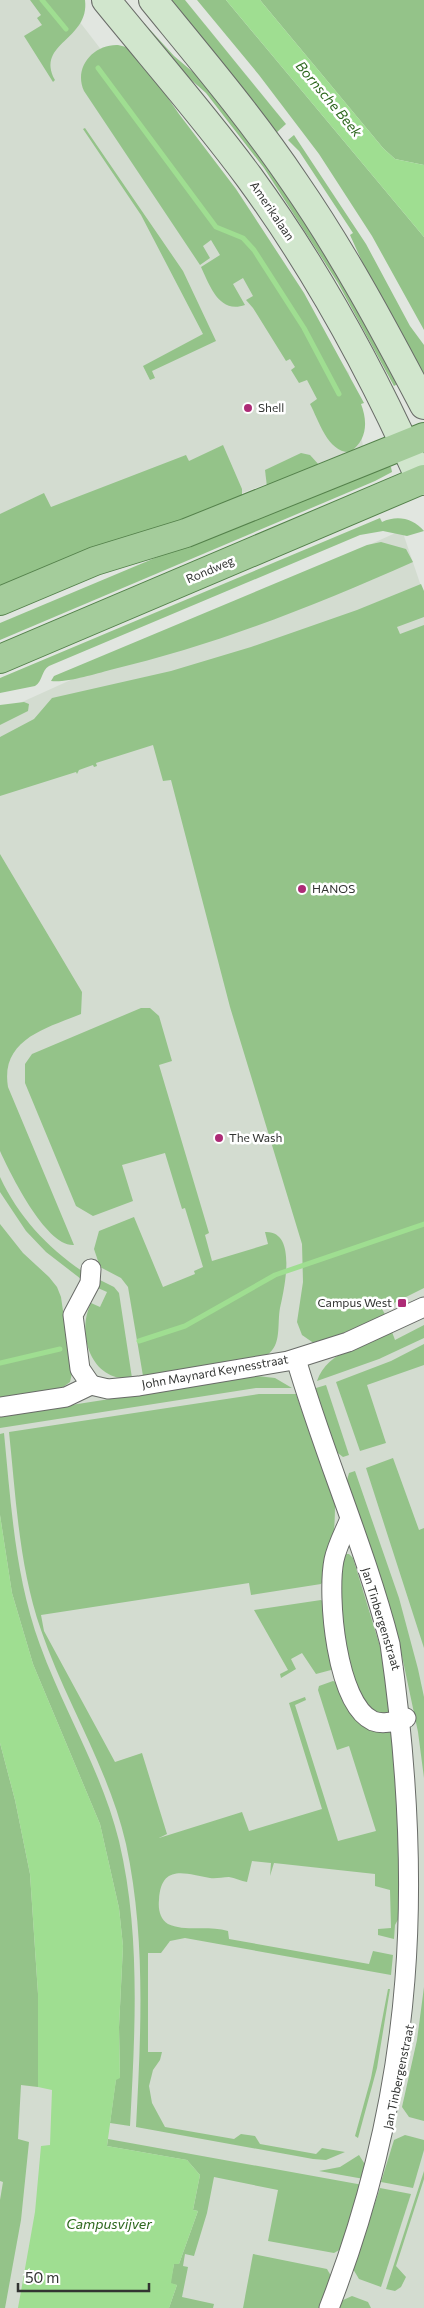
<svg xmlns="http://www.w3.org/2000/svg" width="424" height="2308" font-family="Commissioner,sans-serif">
  <rect width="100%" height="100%" fill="#e1e6e0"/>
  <g fill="#d3dcd0">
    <path d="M0 0H63L349 373 363 446 0 588Z"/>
    <path d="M402 530 424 595V2308H0V712Z"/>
  </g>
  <g fill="#94c389">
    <path d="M30 0H85C90 40 35 43 55 80L53 82 24 36 42 25 37 18 41 15Z"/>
    <path d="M165 0H185L286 124 276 133Z"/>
    <path d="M197 0H226L424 237V330L372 236 319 154 259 75Z"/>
    <path d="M260 0H424V165L395 159 383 148Z"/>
    <path d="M144 23 174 56 213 89 288 187 401 382 394 386 338 283 264 168 206 93 172 63 142 25Z"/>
    <path d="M118 45 126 47 139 56 179 114 236 189 304 293 364 403 361 404C368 422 367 440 350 452 328 453 319 421 310 404L317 399 307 380 299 383 291 370 295 367 290 359 286 361 253 308 246 300 253 296 243 278 233 284 245 305C219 314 210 286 201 267L220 255 211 240 203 246 210 258 200 265 84 91C73 67 94 44 118 45Z"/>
    <path d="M85 128 183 271 216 341 152 371 155 378 150 380 143 366 203 334 141 215 83 129Z"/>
    <path d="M294 135 366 244 410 326 424 345V376L375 290 350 235 353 233 299 151 288 140Z"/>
    <path d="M223 445 242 489V496L0 592V514L44 493 51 507 186 455 189 461Z"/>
    <path d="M301 453 310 455 320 466 267 487 265 470Z"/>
    <path d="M384 467H391L392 472 375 481 0 640V623L193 542Z"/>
    <path d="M380 518 382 522C397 515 413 518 424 531L407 536 383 531 360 535 49 666C41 671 43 681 35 686L0 693V678Z"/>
    <path d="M381 542 406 549 413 562C314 606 216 645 110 670 95 674 66 683 51 681L54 676 367 545Z"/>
    <path d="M421 584 424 591V617L397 627 400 634 424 625V1288L382 1309 386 1316 315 1344 302 1335 297 1322 303 1282 302 1244 230 1007 171 780 163 781 153 745 96 763 97 766 94 767 93 765 79 770 77 774 76 772 0 796V737L34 719 52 698 171 671 251 647 357 610Z"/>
    <path d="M24 702 29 704 28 711 0 725V705Z"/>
    <path d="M0 854 82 992 81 1014C47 1028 0 1039 8 1087L74 1245C46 1247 10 1173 0 1151Z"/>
    <path d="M141 1008H150L159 1016 172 1061 159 1065 209 1233 205 1235 212 1261 268 1244 265 1232C298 1230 284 1290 280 1308 277 1324 282 1345 267 1355L143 1376 128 1287 121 1278 100 1267 94 1249 99 1231 134 1217 163 1287 195 1274 194 1271 203 1267 185 1208 182 1209 165 1153 122 1165 133 1201 93 1216 76 1206 25 1083V1064L32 1054Z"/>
    <path d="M0 1177C18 1216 47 1247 82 1271L81 1279 46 1252 26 1231 0 1192Z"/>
    <path d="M0 1224 23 1253 49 1277 57 1287 61 1297 72 1373 70 1382 62 1388 0 1398Z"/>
    <path d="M100 1280 114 1287 119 1293 132 1378C91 1383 76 1333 91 1303L100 1307 107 1292 98 1288Z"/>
    <path d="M424 1325V1338L379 1359 317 1381C328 1350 365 1345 392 1332L395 1340Z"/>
    <path d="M424 1344V1365L367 1385 386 1443 360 1451 336 1382 391 1361Z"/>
    <path d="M257 1376 275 1378 292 1388H256L0 1428V1416L7 1415Z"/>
    <path d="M326 1385 349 1455 343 1457 334 1450 316 1395V1388Z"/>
    <path d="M259 1394H296L335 1505C335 1524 333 1571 321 1584L251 1595 249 1583 41 1615 44 1631 115 1762 142 1753 167 1834 159 1838 242 1812 249 1831 322 1809 289 1703 305 1697 306 1700 295 1705 338 1841 376 1831 349 1746 337 1750 318 1690 319 1686 333 1681 341 1684 397 1733 401 1914 395 1925 394 1939 378 1935V1929L391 1928 390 1890 375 1886V1874L274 1863 270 1876 271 1863 252 1861 247 1882C241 1881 235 1878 229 1877 222 1877 216 1879 210 1878 186 1874 161 1863 159 1900 158 1909 160 1919 168 1924 184 1932 209 1925 228 1931L229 1939 369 1964 373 1951 393 1955 391 1975 185 1938 170 1941 161 1953H148V2052H162L160 2060 153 2070 149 2086 152 2103 165 2127 234 2139 241 2134 255 2136 260 2144 316 2154 322 2148 345 2152 326 2160 313 2159 136 2127C141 2033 146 1937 126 1844 109 1769 66 1703 41 1630 19 1567 16 1498 9 1432Z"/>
    <path d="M4 1433C11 1504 15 1577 40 1645 64 1711 102 1772 119 1841 141 1934 135 2032 130 2126L110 2123 116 2079 120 2077 119 2027 123 1946 119 1908 100 1824 33 1664 12 1593 0 1515V1434Z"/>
    <path d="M393 1458 419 1530 424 1528V1648L366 1468Z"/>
    <path d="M355 1471 399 1598 418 1669 424 1697V1778L418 1732 402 1656 346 1484 349 1473Z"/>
    <path d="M345 1554H349L353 1558 386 1666 390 1713 382 1716 366 1708 343 1655 340 1557Z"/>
    <path d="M321 1600 326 1604 335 1662 331 1670 316 1674 302 1653 291 1659 296 1669 281 1678 280 1674 288 1670 254 1610Z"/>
    <path d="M0 1743 15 1800 30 1874 38 1994 39 2077 38 2087 21 2085 18 2139 29 2142 21 2220 5 2308H0V2200L3 2182 0 2181Z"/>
    <path d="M424 1987V2121L409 2117 402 2107 417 2040Z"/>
    <path d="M388 1989H390L377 2068 358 2138 355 2136 371 2078Z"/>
    <path d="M405 2135 424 2140V2150L413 2188 381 2182 394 2140Z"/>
    <path d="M108 2139 363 2185 341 2249 334 2253 268 2241 278 2190 214 2177 207 2213 194 2256 185 2254 183 2266 188 2267 182 2297 214 2304 213 2308H169L177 2285 170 2284 174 2264H179L198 2211 193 2210 200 2175 187 2160 107 2146Z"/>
    <path d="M359 2155 366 2166 364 2179 319 2171 340 2167Z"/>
    <path d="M424 2171V2179L396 2266 406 2277 401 2287 395 2291 386 2289Z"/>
    <path d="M380 2188 411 2194 381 2287 359 2279 353 2269Z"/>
    <path d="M253 2254 327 2269 331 2276 320 2308H243Z"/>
    <path d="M352 2296 368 2302 371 2308H339L341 2301Z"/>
  </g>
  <g fill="#9fde91">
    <path d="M226 0H260L383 148 395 159 424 165V237Z"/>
    <path d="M0 1515 12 1593 33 1664 100 1824 119 1908 123 1946 119 2027 120 2078 116 2080 107 2146 187 2160 200 2175 193 2210 198 2211 179 2264H174L171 2283 177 2285 169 2308H18L35 2212 41 2146 50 2145 52 2090 38 2087V1994L30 1874 15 1800 0 1743Z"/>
  </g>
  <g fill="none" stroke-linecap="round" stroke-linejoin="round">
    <g stroke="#9fde91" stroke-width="5">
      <path d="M42 0 66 29"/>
      <path d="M98 68 216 227 243 238 254 250 304 328 339 394"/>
      <path d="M139 1341 185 1326 275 1275 424 1224"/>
      <path d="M0 1363 60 1349"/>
    </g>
    <defs>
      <g id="minor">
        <path d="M91 1269 90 1283 73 1315 80 1369 91 1385"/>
        <path d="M296 1359C324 1455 365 1547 390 1644 424 1880 416 2084 329 2308"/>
        <path d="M0 1407 66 1397 91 1385 108 1389 139 1386 288 1361 348 1342 424 1307"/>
        <path d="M349 1521C344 1533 337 1546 334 1560 327 1595 336 1704 373 1721 384 1725 395 1721 406 1718"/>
      </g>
      <g id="secondary">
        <path d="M106 0C154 59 204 116 249 177 317 270 374 375 421 481"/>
        <path d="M153 0C202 60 252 119 295 183 344 254 384 329 424 405"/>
      </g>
      <g id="primary">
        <path d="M0 601 95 561 186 533 424 437"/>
        <path d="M0 659 424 479"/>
      </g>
    </defs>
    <use href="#minor" stroke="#686b67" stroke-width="21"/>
    <use href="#secondary" stroke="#686b67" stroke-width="30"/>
    <use href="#primary" stroke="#54814b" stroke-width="30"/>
    <use href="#minor" stroke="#fff" stroke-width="19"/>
    <use href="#secondary" stroke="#d1e6cd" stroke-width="28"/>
    <use href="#primary" stroke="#a4cc9b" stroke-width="28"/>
  </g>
  <g fill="#ad2b76" stroke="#fff" stroke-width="2">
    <circle cx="248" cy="408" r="5"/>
    <circle cx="302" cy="889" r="5"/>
    <circle cx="219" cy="1138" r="5"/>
    <rect x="397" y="1298" width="10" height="10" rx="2.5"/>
  </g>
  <g text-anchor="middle" stroke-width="5" stroke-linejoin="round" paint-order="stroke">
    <g font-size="12" fill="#323432" stroke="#fff">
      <text transform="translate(272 211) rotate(56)" y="4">Amerikalaan</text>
      <text transform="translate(210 570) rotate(-23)" y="4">Rondweg</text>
      <text transform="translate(215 1372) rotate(-10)" y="4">John Maynard Keynesstraat</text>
      <text transform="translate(381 1619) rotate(73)" y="4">Jan Tinbergenstraat</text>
      <text transform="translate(399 2077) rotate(-78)" y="4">Jan Tinbergenstraat</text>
    </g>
    <g font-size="12" fill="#323432" stroke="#fff" text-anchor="start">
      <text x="258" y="412">Shell</text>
      <text x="312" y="893">HANOS</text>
      <text x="229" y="1142">The Wash</text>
      <text x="392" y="1307" text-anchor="end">Campus West</text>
    </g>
    <g font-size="14" font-style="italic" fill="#2d671d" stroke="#fff">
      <text transform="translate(329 99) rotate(50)" y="5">Bornsche Beek</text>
      <text x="109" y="2229">Campusvijver</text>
    </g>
  </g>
  <path d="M18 2283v8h131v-8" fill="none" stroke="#323432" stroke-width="2.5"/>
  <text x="25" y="2283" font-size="15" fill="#323432" stroke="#ffffff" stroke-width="4" paint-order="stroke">50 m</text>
</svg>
